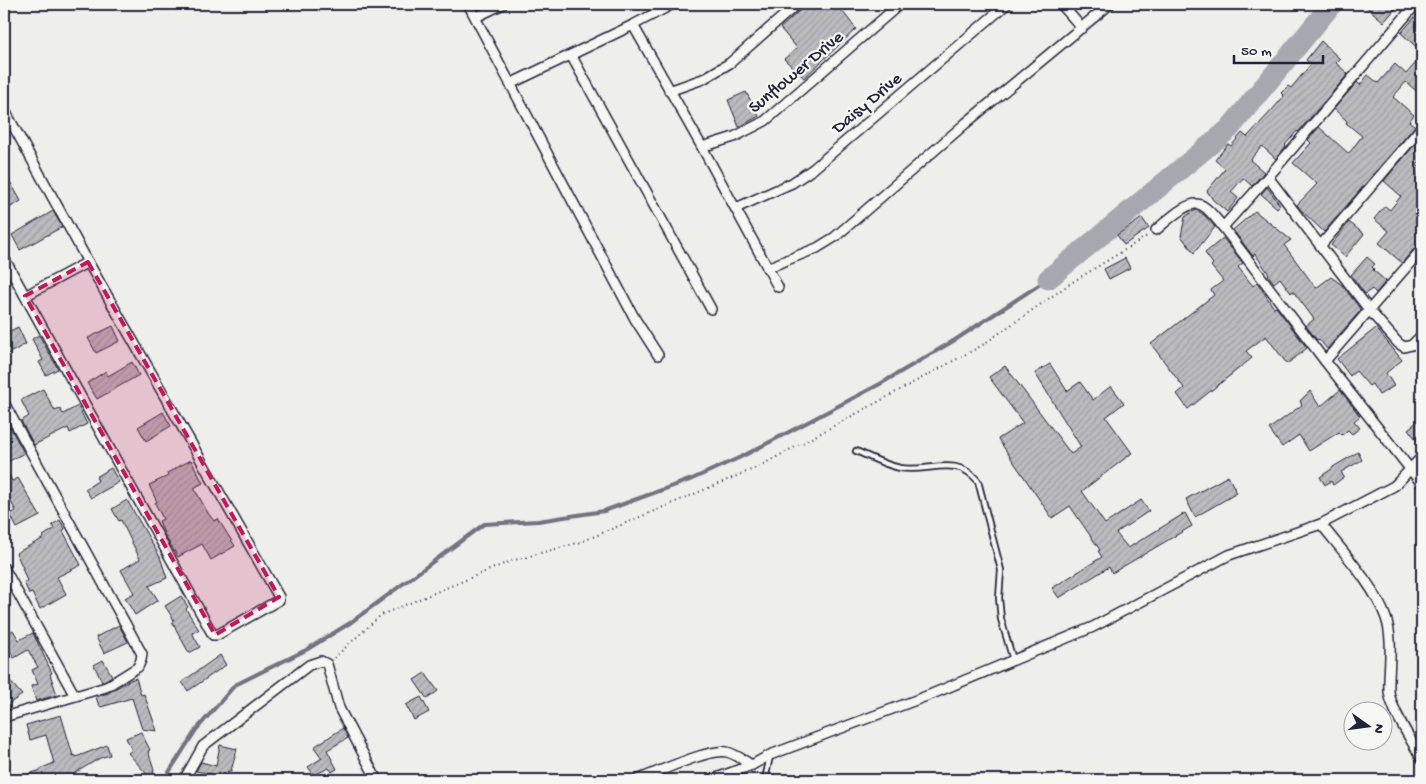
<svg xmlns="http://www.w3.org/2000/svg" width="1426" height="784" font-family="'Gochi Hand',sans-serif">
  <defs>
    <pattern id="building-hatch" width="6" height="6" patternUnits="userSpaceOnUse" patternTransform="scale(1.25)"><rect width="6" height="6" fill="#bbbbbf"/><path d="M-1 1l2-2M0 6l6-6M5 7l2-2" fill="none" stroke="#a0a0a5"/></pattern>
  </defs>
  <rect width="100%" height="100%" fill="#eeeeeb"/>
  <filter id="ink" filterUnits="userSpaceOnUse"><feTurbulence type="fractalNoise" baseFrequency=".02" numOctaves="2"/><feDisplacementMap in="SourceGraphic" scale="10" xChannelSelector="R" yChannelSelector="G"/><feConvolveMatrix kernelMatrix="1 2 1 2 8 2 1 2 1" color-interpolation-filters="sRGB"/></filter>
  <g filter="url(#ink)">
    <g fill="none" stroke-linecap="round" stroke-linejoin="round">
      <path stroke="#727281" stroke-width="4" d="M164 780 196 730 235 685 306 650 350 623 484 524 538 521 604 511 692 479 743 456 880 384 955 340 1048 279"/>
      <path stroke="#a7a7af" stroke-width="21" d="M1048 279 1229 129 1332 4"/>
    </g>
    <g fill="url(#building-hatch)" stroke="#22223b">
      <path d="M807 4H837L856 29 804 78 784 59 797 48 780 28Z"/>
      <path d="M1363 4H1392L1396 8 1384 22Z"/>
      <path d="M1422 9V52L1401 33Z"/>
      <path d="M1321 41 1340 59 1336 63 1348 74 1298 132 1297 131 1285 145 1286 146 1276 159 1262 146 1250 160 1264 172 1252 186 1243 178 1231 192 1238 198 1227 212 1213 200 1207 191 1225 169 1215 160 1228 144 1231 146 1242 133 1247 137 1273 109 1284 96 1281 93 1288 86 1291 88 1311 64 1306 60Z"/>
      <path d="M1422 56V96L1406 82 1393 97 1414 115 1409 121 1415 126 1324 232 1303 212 1297 205 1317 184 1293 163 1311 143 1308 140 1319 127 1348 153 1350 152 1362 136 1346 123 1347 121 1334 109 1357 82 1360 85 1368 75 1378 83 1395 64 1406 74Z"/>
      <path d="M746 92 759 116 739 127 728 100Z"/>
      <path d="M1417 142 1422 147V159L1417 165 1422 170 1418 175 1422 179V228L1419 232 1422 235V243L1417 245 1402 263 1379 243 1389 231 1374 219 1385 206 1390 210 1401 196 1384 181Z"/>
      <path d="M4 171 21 201 4 211Z"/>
      <path d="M1267 187 1280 205 1277 208 1261 194Z"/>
      <path d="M1197 210 1204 215 1215 227 1194 253 1181 236 1185 217 1192 212Z"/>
      <path d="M53 211 62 227 20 250 12 235Z"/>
      <path d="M1255 211 1291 240 1284 245 1316 288 1331 277 1342 285 1361 310 1327 349 1319 339 1317 340 1306 326 1314 319 1293 291 1291 293 1280 278 1274 283 1268 275 1269 274 1255 254 1253 256 1233 230Z"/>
      <path d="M1142 218 1149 228 1124 245 1117 235Z"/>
      <path d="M1349 222 1364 234 1345 257 1331 245Z"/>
      <path d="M1223 238 1243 263 1238 267 1253 286 1257 282 1274 308 1276 307 1307 348 1287 364 1266 336 1246 351 1252 358 1188 409 1177 394 1184 388 1151 344 1214 295 1211 290 1223 281 1211 266 1213 264 1205 253Z"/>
      <path d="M1367 257 1375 264 1372 267 1374 269 1373 270 1386 281 1376 293 1372 289 1365 294 1351 275Z"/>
      <path d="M1125 258 1130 268 1109 279 1104 269Z"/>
      <path d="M113 326 120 341 96 353 88 338Z"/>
      <path d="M18 327 26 344 4 356V334Z"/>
      <path d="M1376 328 1402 360 1386 373 1394 386 1379 395 1372 384 1369 386 1356 371 1350 376 1337 359Z"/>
      <path d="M39 335 58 369 46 375 39 362 43 360 32 339Z"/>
      <path d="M132 362 139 375 97 399 87 383 106 371 108 376Z"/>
      <path d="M1050 364 1067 391 1080 382 1093 400 1111 386 1124 403 1106 417 1132 453 1082 491 1105 524 1141 500 1149 511 1116 533 1128 548 1185 513 1192 526 1112 573 1109 567 1059 598 1052 588 1102 557 1098 551 1100 550 1070 506 1052 518 998 439 1023 423 989 377 1005 366 1071 454 1081 447 1035 373Z"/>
      <path d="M43 389 55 411 60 409 63 414 78 406 87 424 70 433 68 428 34 445 21 421 29 416 21 400Z"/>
      <path d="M1340 390 1360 416 1354 421 1360 428 1352 434 1348 430 1342 435 1339 432 1309 451 1299 435 1282 447 1269 429 1302 405 1300 401 1310 391 1320 407Z"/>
      <path d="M163 412 171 426 146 441 138 427Z"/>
      <path d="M1422 418V447L1408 429Z"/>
      <path d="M10 427 24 453 4 464V431Z"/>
      <path d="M1358 452 1362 460 1341 472 1344 477 1333 485 1331 481 1325 485 1320 477 1333 468V467Z"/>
      <path d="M191 460 203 483 194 488 208 513 214 521 218 519 235 546 211 560 202 544 178 557 165 536 159 521 163 519 155 503 157 502 149 485 168 476 167 473Z"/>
      <path d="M4 466 12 481 18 478 40 516 17 528 10 514 16 511 4 489Z"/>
      <path d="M111 468 119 482 91 498 85 489 98 481 96 477Z"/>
      <path d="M1228 476 1237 493 1195 517 1186 499Z"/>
      <path d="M127 500 160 557 167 578 149 586 158 600 135 615 125 598 134 593 121 570 140 559 121 520 119 521 112 509Z"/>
      <path d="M60 520 65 529 63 531 81 565 57 577 66 594 40 609 32 593 29 594 24 582 27 581 22 568H23L16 553 44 538 43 536 54 529 52 525Z"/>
      <path d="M181 596 188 607 186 609 199 630 192 633 200 647 189 653 172 622 174 620 165 606Z"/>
      <path d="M119 625 128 642 104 653 96 637Z"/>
      <path d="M13 630 19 640 33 633 52 673 50 674 57 695 36 701 31 686 38 684 32 670 38 667 28 650 14 658 4 640V636Z"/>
      <path d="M220 655 226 665 188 691 182 682Z"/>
      <path d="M103 660 112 676 102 682 94 665Z"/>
      <path d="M425 673 438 691 427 699 414 680Z"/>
      <path d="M136 678 141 695 144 694 157 731 142 729 132 698 101 707 98 703 96 697 108 693 130 680Z"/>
      <path d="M9 680 22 695 4 707V685Z"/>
      <path d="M421 697 429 712 414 720 406 705Z"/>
      <path d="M61 715 73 756 75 755 76 757 107 745 110 755 100 758 75 773 79 780H16V778L41 770 40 769 54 763 46 735 30 740 26 725Z"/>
      <path d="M343 728 348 738 327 750 337 769 332 772 329 768 314 775 308 767 322 758 314 747Z"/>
      <path d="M141 732 150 750 148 751 154 769 152 780 128 753 132 750 126 738Z"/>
      <path d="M220 745 237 749 231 771H228L226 780 214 777 215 775 196 771 201 762 216 766Z"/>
    </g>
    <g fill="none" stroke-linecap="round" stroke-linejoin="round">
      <defs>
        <g id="lane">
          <path d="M856 451C870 457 885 465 900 468 929 473 956 454 978 481L1001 570 999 598 1001 619 1013 660"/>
          <path d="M765 780 770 756"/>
        </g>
        <g id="street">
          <path d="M468 4 635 319 658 355"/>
          <path d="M1061 4 1082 28"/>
          <path d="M476 17 503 4"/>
          <path d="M633 25 702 147 778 287"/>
          <path d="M571 55 711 309"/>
          <path d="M510 84 633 25 673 4"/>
          <path d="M669 91 703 79 730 63 797 4"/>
          <path d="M4 109 88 262 279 597V600L217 635H213L4 258"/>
          <path d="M702 147 734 137 765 121 900 4"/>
          <path d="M1268 177 1370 311 1398 343 1404 347 1412 345 1422 335"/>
          <path d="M736 208 792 183 813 169 1007 4"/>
          <path d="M1223 227 1268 177 1416 4"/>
          <path d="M1156 230C1166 222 1190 197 1203 206 1211 211 1217 220 1223 227L1325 361 1422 484"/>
          <path d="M1321 245 1422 127"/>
          <path d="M767 268 817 248 835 237 966 123 1110 4"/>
          <path d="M25 296 88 262"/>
          <path d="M1325 361 1422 249"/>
          <path d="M4 403 142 654 141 660 138 667 106 687 4 717"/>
          <path d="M1321 524C1343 552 1374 585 1386 618 1394 642 1388 667 1389 691 1390 708 1413 743 1422 759"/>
          <path d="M4 568 75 696"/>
          <path d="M184 780 203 746 309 665 321 661 327 664 339 708 377 780"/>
          <path d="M637 780C656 773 709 748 727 752 736 754 744 761 752 765"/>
          <path d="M711 780 752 765 770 755 932 694 1093 627 1229 555 1321 524 1394 486C1404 477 1412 466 1422 457"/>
        </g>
      </defs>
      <use href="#lane" stroke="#22223b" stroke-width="8"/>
      <use href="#street" stroke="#22223b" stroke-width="12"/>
      <path stroke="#22223b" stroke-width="2" stroke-dasharray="1 4" stroke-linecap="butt" d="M334 658 381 615 511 561 581 542 758 467 981 346 1071 283 1147 236"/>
      <use href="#lane" stroke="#f6f6f2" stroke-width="4.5"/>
      <use href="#street" stroke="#f6f6f2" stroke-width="9"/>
    </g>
  </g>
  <path fill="#c2185b" fill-opacity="0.2" stroke="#c2185b" stroke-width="4" stroke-dasharray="10 6" stroke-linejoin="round" d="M88 262 279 597 215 635 25 296Z"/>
  <g text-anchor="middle" stroke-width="4.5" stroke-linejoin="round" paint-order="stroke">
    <g font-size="18" fill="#22223b" stroke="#f6f6f2">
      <text transform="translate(795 71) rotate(-40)" y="6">Sunflower Drive</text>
      <text transform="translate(866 102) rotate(-40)" y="6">Daisy Drive</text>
    </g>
  </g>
  <rect width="1426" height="784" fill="none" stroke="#f6f6f2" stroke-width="20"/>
  <rect x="10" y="10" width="1406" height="764" fill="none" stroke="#22223b" stroke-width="2" filter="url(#ink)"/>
  <g transform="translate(1368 726) rotate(104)"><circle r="24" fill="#f6f6f2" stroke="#a1a1a9"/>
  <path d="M0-4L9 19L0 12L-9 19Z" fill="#22223b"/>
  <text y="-8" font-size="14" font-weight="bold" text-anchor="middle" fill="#22223b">N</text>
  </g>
  <path d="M1234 55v8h89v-8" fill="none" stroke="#22223b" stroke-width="2.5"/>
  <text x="1241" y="55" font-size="15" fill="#22223b" stroke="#f6f6f2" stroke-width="4" paint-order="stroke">50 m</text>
</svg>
